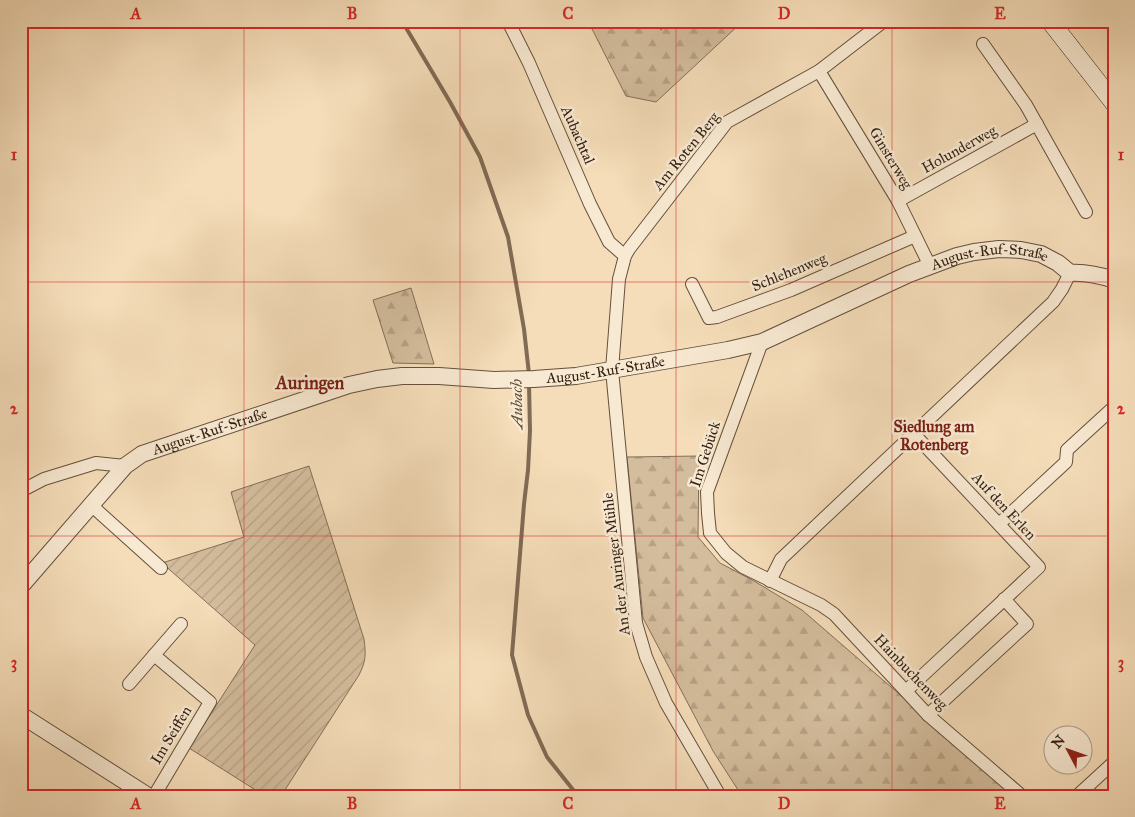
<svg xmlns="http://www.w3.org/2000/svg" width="1135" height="817" font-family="'IM FELL Great Primer',serif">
  <defs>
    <pattern id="forest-firs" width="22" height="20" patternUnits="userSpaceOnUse" patternTransform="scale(1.25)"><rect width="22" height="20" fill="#d4bd9d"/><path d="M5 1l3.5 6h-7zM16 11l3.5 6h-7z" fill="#b6a286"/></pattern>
    <pattern id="garden-furrows" width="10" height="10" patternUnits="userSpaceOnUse" patternTransform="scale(1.25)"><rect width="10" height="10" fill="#d4bd9d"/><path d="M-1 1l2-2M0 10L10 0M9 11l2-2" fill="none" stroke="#b6a286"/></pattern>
  </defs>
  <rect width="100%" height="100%" fill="#f5ddb9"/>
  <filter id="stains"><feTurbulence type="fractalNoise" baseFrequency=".004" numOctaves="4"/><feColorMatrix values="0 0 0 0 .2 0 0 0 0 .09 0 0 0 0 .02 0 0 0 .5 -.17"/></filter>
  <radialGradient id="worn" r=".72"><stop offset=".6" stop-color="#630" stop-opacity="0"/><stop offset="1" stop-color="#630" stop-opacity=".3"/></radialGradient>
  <g fill="url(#forest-firs)" stroke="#846f58">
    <path d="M588 21H654L661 30 671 21H743L656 102 626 96Z"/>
    <path d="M411 288 434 364 393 363 373 300Z"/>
    <path d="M699 456 698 537 720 563 754 581 802 610 1017 796H742L713 751 643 618 627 457Z"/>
  </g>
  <path fill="url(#garden-furrows)" stroke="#846f58" d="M309 466 364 639C366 655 366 661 359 675L281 796H265L189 748 255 645 162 563 244 537 231 492Z"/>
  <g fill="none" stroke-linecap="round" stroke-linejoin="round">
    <g stroke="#806b54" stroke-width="4">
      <path d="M402 21 450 102 480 157 508 237 524 329 529 374"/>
      <path d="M529 384 530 431 528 470 524 504 512 655 528 715 547 757 578 796"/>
      <path d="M510 796H523"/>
    </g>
    <defs>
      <g id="minor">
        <path d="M508 21 529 63 590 204 609 242 625 256"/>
        <path d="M983 44 1026 105 1086 212"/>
        <path d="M819 71 898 201 930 266"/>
        <path d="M898 201 1037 124"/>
        <path d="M692 284 709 318 717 317 791 290 915 236"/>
        <path d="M762 342 707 492 708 513 710 533 726 553 743 567 821 605 834 614 928 715 1022 796"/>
        <path d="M21 491 44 479 96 463 125 466"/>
        <path d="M91 505 161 568"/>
        <path d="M999 524 1066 462 1067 450 1114 407"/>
        <path d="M770 581 781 559 1053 302 1062 289 1070 273"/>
        <path d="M129 684 181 624"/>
        <path d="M906 691 1039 567 913 433"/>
        <path d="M928 715 1027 624 1004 599"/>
        <path d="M154 796 210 702 154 655"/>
        <path d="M720 796 666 703 646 657 636 623 612 370 619 279 625 256 629 249 727 122 819 71 884 21"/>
        <path d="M1077 796 1114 762"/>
      </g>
      <g id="tertiary">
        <path id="s1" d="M21 586 125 466 142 454 349 385 377 379 402 376H439L494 380 534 379 576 376 728 350 762 342 909 274 957 256 974 252 999 249 1021 250 1041 254 1058 263 1070 273C1086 272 1099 275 1114 280"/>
        <path d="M21 715 148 796"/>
      </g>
      <path id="secondary" d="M1050 21 1114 103"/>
    </defs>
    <use href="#minor" stroke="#64503c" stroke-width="14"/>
    <use href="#tertiary" stroke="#64503c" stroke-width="18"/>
    <use href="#secondary" stroke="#332112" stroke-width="19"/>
    <use href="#minor" stroke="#f8e9d2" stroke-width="12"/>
    <use href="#tertiary" stroke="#f8e9d2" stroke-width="16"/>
    <use href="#secondary" stroke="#f8e9d2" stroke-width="18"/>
  </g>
  <path fill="none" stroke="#d62828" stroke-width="1" stroke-opacity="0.55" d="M244 21V796M460 21V796M676 21V796M892 21V796M21 282H1114M21 536H1114"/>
  <g text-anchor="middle" stroke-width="5" stroke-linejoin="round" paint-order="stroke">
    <g font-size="15" fill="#332112" stroke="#f8e9d2">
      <text transform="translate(578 135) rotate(66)" y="5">Aubachtal</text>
      <text transform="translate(959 149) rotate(-29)" y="5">Holunderweg</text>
      <text transform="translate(686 151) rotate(-51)" y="5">Am Roten Berg</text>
      <text transform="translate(891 158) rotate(59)" y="5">Ginsterweg</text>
      <text dy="5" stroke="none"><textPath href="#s1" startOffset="1061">August-Ruf-Straße</textPath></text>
      <text transform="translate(789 272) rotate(-22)" y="5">Schlehenweg</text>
      <text dy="5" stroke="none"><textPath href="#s1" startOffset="656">August-Ruf-Straße</textPath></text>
      <text dy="5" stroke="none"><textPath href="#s1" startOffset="251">August-Ruf-Straße</textPath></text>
      <text transform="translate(705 454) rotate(-72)" y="5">Im Gebück</text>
      <text transform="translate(1004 506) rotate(47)" y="5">Auf den Erlen</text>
      <text transform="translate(616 564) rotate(-97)" y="5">An der Auringer Mühle</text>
      <text transform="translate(911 672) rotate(46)" y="5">Hainbuchenweg</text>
      <text transform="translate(171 735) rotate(-59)" y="5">Im Seiffen</text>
    </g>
    <g font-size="16" font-style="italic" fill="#604c38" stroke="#f8e9d2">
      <text transform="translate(516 404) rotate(-91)" y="6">Aubach</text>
    </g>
    <g font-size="16" font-weight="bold" fill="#7a1f14" stroke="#f8e9d2">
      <text x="934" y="432">Siedlung am<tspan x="934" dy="18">Rotenberg</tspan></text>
    </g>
    <g font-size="18" font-weight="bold" fill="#7a1f14" stroke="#f8e9d2">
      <text x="310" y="389">Auringen</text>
    </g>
  </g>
  <rect width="1135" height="817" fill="none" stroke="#f5ddb9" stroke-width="55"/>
  <g transform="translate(1068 750) rotate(311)"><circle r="24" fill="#f8e9d2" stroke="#a99985"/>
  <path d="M0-4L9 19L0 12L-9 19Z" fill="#8f2418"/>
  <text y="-8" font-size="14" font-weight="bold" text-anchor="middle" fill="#332112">N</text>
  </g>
  <rect x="28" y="28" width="1080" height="762" fill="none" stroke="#d62828" stroke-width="2"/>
  <g font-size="16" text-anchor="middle" font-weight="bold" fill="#d62828">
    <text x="136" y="19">A</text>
    <text x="352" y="19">B</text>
    <text x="568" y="19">C</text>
    <text x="784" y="19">D</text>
    <text x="1000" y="19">E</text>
    <text x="14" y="160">1</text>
    <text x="1121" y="160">1</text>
    <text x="14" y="414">2</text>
    <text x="1121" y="414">2</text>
    <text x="14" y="668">3</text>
    <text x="1121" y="668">3</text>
    <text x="136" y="809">A</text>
    <text x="352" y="809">B</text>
    <text x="568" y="809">C</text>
    <text x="784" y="809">D</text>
    <text x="1000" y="809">E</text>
  </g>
  <rect width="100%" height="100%" filter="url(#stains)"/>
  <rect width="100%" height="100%" fill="url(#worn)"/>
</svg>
